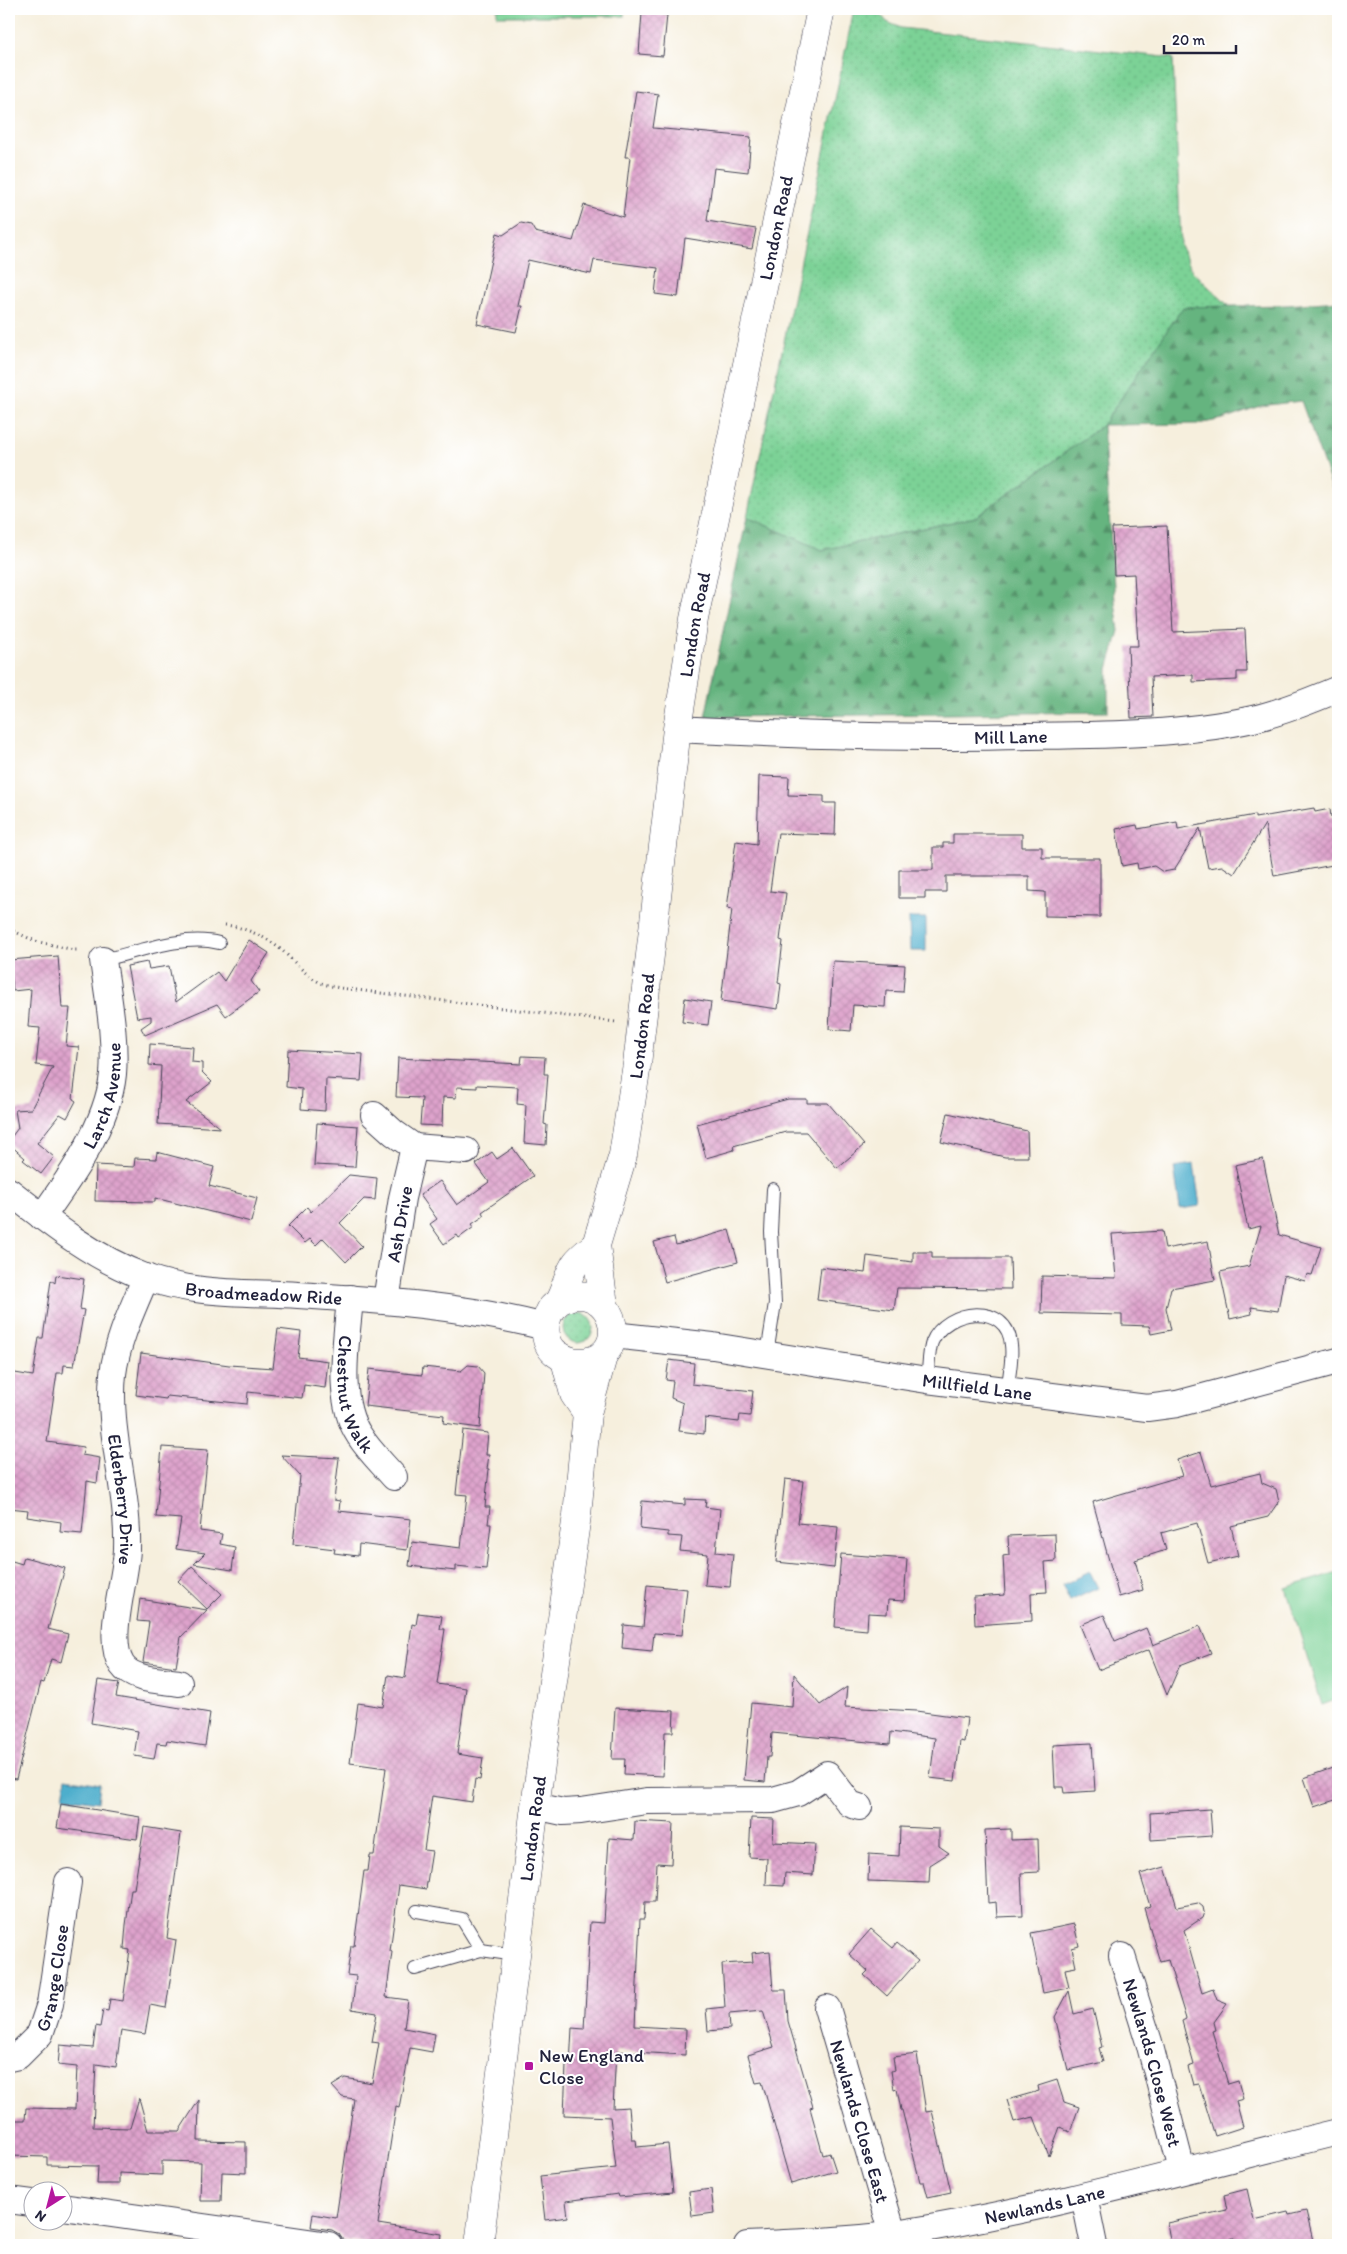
<svg xmlns="http://www.w3.org/2000/svg" width="1347" height="2254" font-family="Itim,sans-serif">
  <defs>
    <pattern id="grass-dots" width="8" height="8" patternUnits="userSpaceOnUse" patternTransform="scale(1.25)"><rect width="8" height="8" fill="#7cd296"/><path d="M2 2h.1M6 6h.1" fill="none" stroke="#6bb482" stroke-width="1.8" stroke-linecap="round"/></pattern>
    <pattern id="forest-firs" width="22" height="20" patternUnits="userSpaceOnUse" patternTransform="scale(1.25)"><rect width="22" height="20" fill="#65b47f"/><path d="M5 1l3.5 6h-7zM16 11l3.5 6h-7z" fill="#539269"/></pattern>
    <pattern id="building-cross-hatch" width="8" height="8" patternUnits="userSpaceOnUse" patternTransform="scale(1.25)"><rect width="8" height="8" fill="#dea3cc"/><path d="M0 0l8 8M0 8l8-8" fill="none" stroke="#be8cb0"/></pattern>
  </defs>
  <rect width="100%" height="100%" fill="#fff"/>
  <filter id="ink" filterUnits="userSpaceOnUse"><feTurbulence type="fractalNoise" baseFrequency=".02" numOctaves="2"/><feDisplacementMap in="SourceGraphic" scale="10" xChannelSelector="R" yChannelSelector="G"/><feConvolveMatrix kernelMatrix="1 2 1 2 8 2 1 2 1" color-interpolation-filters="sRGB"/></filter>
  <filter id="wash" filterUnits="userSpaceOnUse"><feTurbulence type="fractalNoise" baseFrequency=".0096" numOctaves="4" result="noise"/><feDisplacementMap in="SourceGraphic" scale="20" xChannelSelector="R" yChannelSelector="G"/><feGaussianBlur stdDeviation="1.12" result="paint"/><feColorMatrix in="noise" values="0 0 0 0 0 0 0 0 0 0 0 0 0 0 0 0 0 1.4 0 .05"/><feComposite in="paint" operator="in"/></filter>
  <g filter="url(#wash)">
    <rect width="100%" height="100%" fill="#f6efdd"/>
    <g fill="url(#grass-dots)" stroke="#4f7a68">
      <path d="M854 9H876L887 22 901 28 1173 58 1181 246 1192 271 1229 306 1179 313 1103 425 976 517 822 550 747 517Z"/>
      <circle cx="578" cy="1328" r="15"/>
    </g>
    <path fill="url(#forest-firs)" stroke="#446b5d" d="M1338 301V504L1301 401 1260 406 1223 419 1199 424 1103 425 1115 601 1119 631 1108 669V712L705 717 747 517 822 550 976 517 1103 425 1183 307 1286 305Z"/>
    <g fill="#7cd296" stroke="#4f7a68">
      <rect x="497" y="9" width="127" height="7"/>
      <path d="M1338 1572V1699L1322 1705 1286 1588Z"/>
    </g>
    <g fill="#4daecc" stroke="#386884">
      <path d="M909 918H926V951H910Z"/>
      <path d="M1194 1164 1200 1206 1180 1209 1174 1167Z"/>
      <path d="M1090 1572 1098 1588 1070 1601 1062 1585Z"/>
      <path d="M66 1778 100 1784 98 1802 63 1797Z"/>
    </g>
    <g id="blocks">
      <g fill="url(#building-cross-hatch)">
        <path d="M642 13 667 15 663 56 639 54Z"/>
        <path d="M636 91 658 94 653 128 751 137 748 172 714 168 707 221 756 229 752 249 685 238 678 297 655 294 658 268 594 260 591 274 528 260 518 306H522L516 332 477 324 497 233 503 235 521 223 531 225 535 232 573 241 584 205 623 217 630 157H625Z"/>
        <path d="M1167 526 1173 632 1245 629 1247 672H1237V680L1193 682V675L1151 677 1153 717 1131 718 1128 646H1138L1134 574 1114 575 1112 528Z"/>
        <path d="M759 776 789 777 788 795 824 796V803H836L835 835 778 833 770 891 786 893 780 940 783 941 778 983 781 984 778 1009 721 1001 732 909 727 908 736 841 757 844Z"/>
        <path d="M1314 808 1315 812 1330 809 1331 817 1338 815V864L1274 876 1265 824 1234 874 1222 866 1208 868 1200 828 1174 870 1163 872 1154 866 1138 869 1137 863 1122 866 1116 829 1137 825 1138 829 1177 822 1178 829 1255 815V818Z"/>
        <path d="M953 834H1022V847H1042V858H1100V917L1045 916V892L1029 891V876H946V892H925V898H899V870H933V847H943V843H953Z"/>
        <path d="M249 940 269 953 251 981 259 992 226 1016 217 1004 145 1035 141 1028 151 1021V1016L137 1018 127 966 147 962 149 969 169 966 176 1002 217 972 224 981Z"/>
        <path d="M58 956 62 1008H70L66 1046 79 1047 73 1099 76 1101 67 1118 60 1114 37 1143 54 1157 41 1174 23 1160 25 1158 9 1144V1140L18 1128 15 1110 31 1109 53 1067 36 1065 40 1028 28 1027 31 989 13 991 10 960Z"/>
        <path d="M833 961 905 965 903 992 886 991 885 1007 853 1005 851 1031 829 1029Z"/>
        <path d="M685 998 711 1002 708 1025 682 1022Z"/>
        <path d="M150 1044 193 1047 192 1062 202 1063V1072L212 1082 186 1102 221 1128 158 1124 161 1066 149 1065Z"/>
        <path d="M288 1050 363 1054 361 1081 326 1079 325 1111 301 1109 302 1089 286 1087Z"/>
        <path d="M522 1056 545 1057 544 1074H548L544 1124 547 1125 546 1145 524 1143 526 1105 517 1104 518 1087 477 1085V1088L457 1087 456 1098 443 1097 442 1126 420 1125 422 1098 396 1097 398 1058 521 1064Z"/>
        <path d="M788 1099H807V1103H828L864 1145 837 1168 806 1132H786L733 1146 734 1150 706 1158 697 1124Z"/>
        <path d="M948 1113 1027 1131 1028 1157H1005L941 1142Z"/>
        <path d="M317 1123 358 1126 355 1167 314 1165Z"/>
        <path d="M513 1148 533 1176 482 1212 484 1216 472 1224 474 1227 459 1238 457 1235 444 1244 430 1224 437 1219 420 1195 440 1181 457 1205 489 1182 476 1164 492 1152 497 1159Z"/>
        <path d="M157 1152 214 1167 209 1186 257 1198 251 1222 155 1198V1202L95 1201 96 1165 134 1167 135 1158 156 1159Z"/>
        <path d="M1263 1159 1279 1235 1321 1247 1312 1275 1307 1274 1305 1281 1284 1275 1278 1311 1251 1307 1252 1314 1230 1319 1220 1272 1249 1266 1261 1226 1248 1229 1235 1165Z"/>
        <path d="M349 1175 377 1178 375 1200 364 1199 340 1223 362 1246 346 1262 323 1238 316 1245 310 1239 305 1243 288 1226 307 1207 311 1212Z"/>
        <path d="M729 1230 738 1262 665 1282 654 1242 674 1237 676 1245Z"/>
        <path d="M1162 1231 1165 1249 1208 1241 1215 1280 1171 1288 1166 1308 1171 1330 1151 1334 1149 1326 1122 1325V1315L1041 1313 1042 1276 1116 1278 1112 1234Z"/>
        <path d="M913 1252H932V1258H1010L1011 1289 897 1288 894 1310 817 1300 821 1267 865 1273 867 1256 913 1262Z"/>
        <path d="M56 1275 84 1279 80 1309 84 1310 74 1366 64 1365 63 1373H57L47 1442 84 1447 82 1455 100 1458 97 1483 87 1481 82 1534 60 1532 61 1522 27 1517 28 1510 9 1508V1372L33 1376 39 1338H43L51 1280 55 1283Z"/>
        <path d="M278 1329 301 1332 298 1357 328 1361 325 1388 304 1385 302 1398 248 1392 247 1404 167 1396 166 1399 136 1395 141 1353 229 1365 273 1368Z"/>
        <path d="M669 1360 694 1363 692 1384 753 1391 750 1416 740 1415 739 1422 705 1418 704 1434 679 1431 683 1403 671 1398 673 1381 666 1380Z"/>
        <path d="M468 1365 478 1366 484 1373 480 1428 443 1423 444 1415 365 1406 369 1369 422 1375 423 1367 461 1371Z"/>
        <path d="M463 1430 488 1433 486 1455H489L487 1469H489L485 1507H490L488 1524H491L486 1569 456 1566V1571L409 1566 412 1542 461 1548 467 1495 456 1494Z"/>
        <path d="M162 1447 208 1450 200 1531 222 1534 220 1544 235 1547 232 1570 194 1564 205 1553 176 1549 181 1519 156 1517Z"/>
        <path d="M1201 1452 1211 1485 1260 1473 1262 1483 1276 1489 1279 1501 1268 1517 1231 1526 1238 1556 1208 1563 1197 1523 1161 1533 1166 1550 1135 1560 1143 1590 1119 1597 1093 1502 1182 1476 1177 1460Z"/>
        <path d="M281 1455 339 1458 334 1500 340 1501 339 1511 411 1519 407 1550 359 1544 358 1556 334 1553 335 1549 293 1544 300 1476Z"/>
        <path d="M785 1479 803 1481 798 1523 838 1527 834 1568 776 1562Z"/>
        <path d="M685 1499 706 1500 705 1507 720 1509 716 1552 733 1554 730 1587 705 1585 708 1554 680 1551 682 1537 668 1536V1532L640 1529 642 1501 685 1505Z"/>
        <path d="M1055 1534 1056 1561 1045 1562 1047 1592 1031 1593 1032 1621 975 1625 974 1597 1005 1595 1003 1556 1009 1555 1008 1536Z"/>
        <path d="M841 1554 907 1559 904 1601 888 1600 887 1614 868 1613 867 1630 835 1627Z"/>
        <path d="M24 1557 65 1568 48 1629 68 1634 61 1662 51 1659 44 1683 41 1682 16 1779 9 1778V1560L22 1564Z"/>
        <path d="M192 1566 222 1594 207 1609 178 1581Z"/>
        <path d="M647 1585 687 1589 682 1635 654 1633 652 1651 622 1648 624 1625 643 1627Z"/>
        <path d="M140 1599 207 1610 181 1637 176 1667 143 1662 149 1622 137 1621Z"/>
        <path d="M418 1613 442 1616 440 1629H445L437 1684 466 1688 457 1754 483 1758 480 1780 475 1779 472 1802 432 1796 424 1850 432 1851 426 1889 399 1885 390 1951 392 1952 386 1997 408 2000 404 2028 435 2034 432 2052 410 2048 399 2108 396 2107 378 2224 442 2234 441 2245H378L343 2240 339 2234 332 2230 311 2227 313 2214 336 2218 354 2099 342 2097 332 2086 345 2078 372 2083 379 2043 372 2042 377 2013 352 2009 356 1976 347 1975 351 1946H354L364 1871H368L370 1855H374L386 1768 350 1763 358 1703 383 1707 388 1675 405 1678 412 1624 416 1625Z"/>
        <path d="M1104 1615 1115 1641 1146 1628 1153 1645 1200 1626 1211 1653 1180 1665 1167 1695 1149 1650 1098 1670 1080 1625Z"/>
        <path d="M794 1674 820 1705 847 1687 845 1707 916 1711 967 1718 964 1742 960 1741 955 1781 930 1778 935 1738 891 1732 890 1744 772 1733 770 1757H767L765 1782 744 1780 751 1703 792 1707Z"/>
        <path d="M98 1680 119 1683 116 1697 210 1713 205 1746 167 1740 166 1744 157 1743 154 1759 134 1756 138 1731 91 1723Z"/>
        <path d="M615 1708 674 1711 673 1732H665L663 1776 624 1774 625 1759H612Z"/>
        <path d="M1092 1743 1095 1791 1064 1793 1063 1787H1055L1053 1745Z"/>
        <path d="M1338 1766V1799L1314 1807 1304 1778Z"/>
        <path d="M61 1804 140 1817 137 1839 57 1828Z"/>
        <path d="M1210 1809 1212 1836 1151 1840 1150 1813Z"/>
        <path d="M751 1818 774 1819 773 1842 815 1844 813 1875 785 1873 784 1886 766 1885 767 1858 749 1857Z"/>
        <path d="M635 1821 673 1823 671 1864 657 1863 655 1902H645L644 1919H640L635 2026 686 2029 685 2055 616 2051 613 2108 629 2107 632 2140H636L637 2147 668 2144 673 2192 619 2197 618 2194 566 2201 568 2217 545 2220 540 2176 616 2168 610 2117 564 2115 566 2065H570L572 2028 584 2029 590 1922 604 1923 609 1838 634 1840Z"/>
        <path d="M144 1827 181 1833 167 1938 176 1940 172 1967 166 2008 150 2005 145 2034 121 2030 116 2067 96 2064 93 2127 130 2128 139 2098 148 2131H179L199 2100 198 2141 246 2142V2173L222 2172 221 2201H200L201 2162 162 2161V2175L119 2173V2184H97L98 2166 47 2165V2157L9 2156V2120H25L26 2108 75 2109 77 2067 58 2065 60 2045 93 2048 96 2026 100 2027 103 2010 108 2011 110 1999 123 2001 130 1950 124 1949 126 1925 131 1889H134Z"/>
        <path d="M900 1827 939 1829V1846L949 1853 930 1865 929 1883 868 1881 869 1854 899 1856Z"/>
        <path d="M1011 1829V1840L1038 1839 1039 1872 1021 1873 1023 1916 997 1917 996 1902 988 1903 985 1830Z"/>
        <path d="M1165 1867 1177 1907 1198 1903 1203 1907 1204 1912 1202 1918 1184 1930 1202 1993 1213 1989 1217 2000 1227 2004 1214 2022 1216 2030 1212 2031 1228 2084 1238 2081 1243 2099 1236 2101 1243 2127 1215 2136 1199 2084 1193 2085 1188 2067 1194 2065 1182 2021 1186 2019 1168 1960 1160 1962 1144 1908 1150 1906 1140 1874Z"/>
        <path d="M1074 1924 1079 1946 1072 1948 1076 1967 1065 1969 1069 1988 1043 1993 1031 1933Z"/>
        <path d="M871 1929 893 1948 897 1943 918 1961 887 1996 864 1975 868 1971 849 1954Z"/>
        <path d="M770 1951 773 1990H786L788 2021 813 2107 810 2108 823 2155 830 2153 836 2171 791 2184 762 2082 756 2083 748 2055 774 2047 763 2011 729 2014 730 2029 708 2031 706 2009 725 2007 722 1964 753 1962 752 1953Z"/>
        <path d="M1069 1991 1074 2014 1093 2009 1102 2047 1099 2048 1103 2062 1068 2070 1055 2017Z"/>
        <path d="M917 2054 926 2112 932 2111 951 2192 928 2197 924 2182H920L902 2110H901L897 2089 894 2090 891 2071 895 2070 893 2057Z"/>
        <path d="M1057 2080 1064 2102 1079 2107 1070 2132 1060 2127 1049 2156 1034 2117 1014 2122 1007 2100 1039 2091 1038 2086Z"/>
        <path d="M711 2189 714 2213 692 2216 689 2192Z"/>
        <path d="M1247 2189 1254 2220 1288 2212 1289 2215 1306 2211 1314 2245H1235L1234 2238 1200 2245H1171L1167 2223 1227 2210 1224 2195Z"/>
      </g>
    </g>
  </g>
  <g filter="url(#ink)">
    <use href="#blocks" fill-opacity="0" stroke="#424153" stroke-width="1"/>
    <g fill="none" stroke-linecap="round" stroke-linejoin="round">
      <defs>
        <g id="service">
          <path d="M103 960C137 952 184 934 219 943"/>
          <path d="M767 1354 775 1303 771 1232 773 1189"/>
          <path d="M927 1380C929 1369 928 1353 932 1342 946 1308 1008 1301 1011 1345 1013 1359 1009 1376 1007 1391"/>
          <path d="M417 1911 462 1919 481 1950"/>
          <path d="M415 1969 481 1950 516 1955"/>
        </g>
        <g id="minor">
          <path id="s1" d="M677 729C794 735 911 739 1028 736 1102 735 1180 735 1253 719 1283 712 1310 701 1338 689"/>
          <path d="M374 1115 394 1133 414 1147 402 1198 386 1301"/>
          <path d="M414 1147 466 1151"/>
          <path id="s2" d="M9 1191C51 1224 94 1258 145 1277 194 1295 247 1292 298 1295 381 1300 465 1306 545 1327"/>
          <path id="s3" d="M42 1217C70 1178 108 1124 113 1074 116 1037 108 997 103 960"/>
          <path id="s4" d="M146 1277C133 1308 117 1341 113 1374 107 1433 129 1490 127 1549 126 1580 105 1640 122 1665 133 1681 162 1680 179 1683"/>
          <path id="s5" d="M350 1298C347 1340 335 1399 359 1435 369 1451 382 1463 394 1477"/>
          <path id="s6" d="M613 1335 713 1346 927 1380 1147 1408 1177 1404 1338 1361"/>
          <path d="M535 1806 563 1812 581 1811 647 1801 773 1800 798 1793 827 1774 850 1804 859 1807"/>
          <path id="s7" d="M1122 1956 1149 2042 1182 2170"/>
          <path id="s8" d="M827 2008 893 2234"/>
          <path id="s9" d="M9 2058 18 2056 40 2034 50 2004 68 1882"/>
          <path d="M1084 2196 1094 2245"/>
          <path d="M9 2200 32 2203"/>
          <path d="M62 2207 329 2245"/>
          <path id="s10" d="M747 2245C796 2242 846 2241 895 2234 1045 2210 1191 2168 1338 2132"/>
        </g>
        <g id="secondary">
          <path d="M559 1301C564 1299 571 1295 577 1295 616 1293 628 1352 589 1361 577 1363 568 1362 557 1354 543 1344 543 1323 551 1309 553 1306 557 1304 559 1301 566 1289 568 1273 576 1263 581 1256 590 1250 596 1245"/>
          <path id="s11" d="M604 1305 596 1245 623 1155 637 1064 677 729 694 619 821 9"/>
          <path d="M565 1360 574 1394 587 1413"/>
          <path id="s12" d="M479 2245 535 1806 577 1515 587 1413 604 1353"/>
        </g>
      </defs>
      <use href="#service" stroke="#424153" stroke-width="14"/>
      <use href="#minor" stroke="#424153" stroke-width="28"/>
      <use href="#secondary" stroke="#424153" stroke-width="29"/>
      <g stroke="#424153" stroke-width="3" stroke-dasharray="1 4" stroke-linecap="butt">
        <path d="M225 925C244 927 264 936 279 948 293 959 304 975 321 983 327 985 334 987 340 988L616 1022"/>
        <path d="M9 929 35 941 74 950H80"/>
      </g>
      <use href="#service" stroke="#fff" stroke-width="12"/>
      <use href="#minor" stroke="#fff" stroke-width="26"/>
      <use href="#secondary" stroke="#fff" stroke-width="28"/>
    </g>
  </g>
  <rect fill="#b5179e" stroke="#fff" stroke-width="2" x="524" y="2061" width="10" height="10" rx="2.5"/>
  <g text-anchor="middle" stroke-width="4" stroke-linejoin="round" paint-order="stroke">
    <g font-size="19" fill="#22223b" stroke="#fff">
      <text dy="7" stroke="none"><textPath href="#s11" startOffset="1095">London Road</textPath></text>
      <text dy="7" stroke="none"><textPath href="#s11" startOffset="690">London Road</textPath></text>
      <text dy="7" stroke="none"><textPath href="#s1" startOffset="334">Mill Lane</textPath></text>
      <text dy="7" stroke="none"><textPath href="#s11" startOffset="285">London Road</textPath></text>
      <text dy="7" stroke="none"><textPath href="#s3" startOffset="138">Larch Avenue</textPath></text>
      <text transform="translate(399 1224) rotate(-80)" y="7">Ash Drive</text>
      <text dy="7" stroke="none"><textPath href="#s2" startOffset="282">Broadmeadow Ride</textPath></text>
      <text dy="7" stroke="none"><textPath href="#s6" startOffset="368">Millfield Lane</textPath></text>
      <text dy="7" stroke="none"><textPath href="#s5" startOffset="98">Chestnut Walk</textPath></text>
      <text dy="7" stroke="none"><textPath href="#s4" startOffset="229">Elderberry Drive</textPath></text>
      <text dy="7" stroke="none"><textPath href="#s12" startOffset="420">London Road</textPath></text>
      <text dy="7" stroke="none"><textPath href="#s9" startOffset="98">Grange Close</textPath></text>
      <text dy="7" stroke="none"><textPath href="#s7" startOffset="111">Newlands Close West</textPath></text>
      <text dy="7" stroke="none"><textPath href="#s8" startOffset="118">Newlands Close East</textPath></text>
      <text dy="7" stroke="none"><textPath href="#s10" startOffset="301">Newlands Lane</textPath></text>
    </g>
    <g font-size="19" fill="#22223b" stroke="#fff" text-anchor="start">
      <text x="539" y="2062">New England<tspan x="539" dy="22">Close</tspan></text>
    </g>
  </g>
  <rect width="1347" height="2254" fill="none" stroke="#fff" stroke-width="30"/>
  <g transform="translate(48 2206) rotate(216)"><circle r="24" fill="#ffffff" stroke="#a7a7b1"/>
  <path d="M0-4L9 19L0 12L-9 19Z" fill="#b5179e"/>
  <text y="-8" font-size="14" font-weight="bold" text-anchor="middle" fill="#22223b">N</text>
  </g>
  <path d="M1164 45v8h72v-8" fill="none" stroke="#22223b" stroke-width="2.5"/>
  <text x="1172" y="45" font-size="15" fill="#22223b" stroke="#ffffff" stroke-width="4" paint-order="stroke">20 m</text>
</svg>
